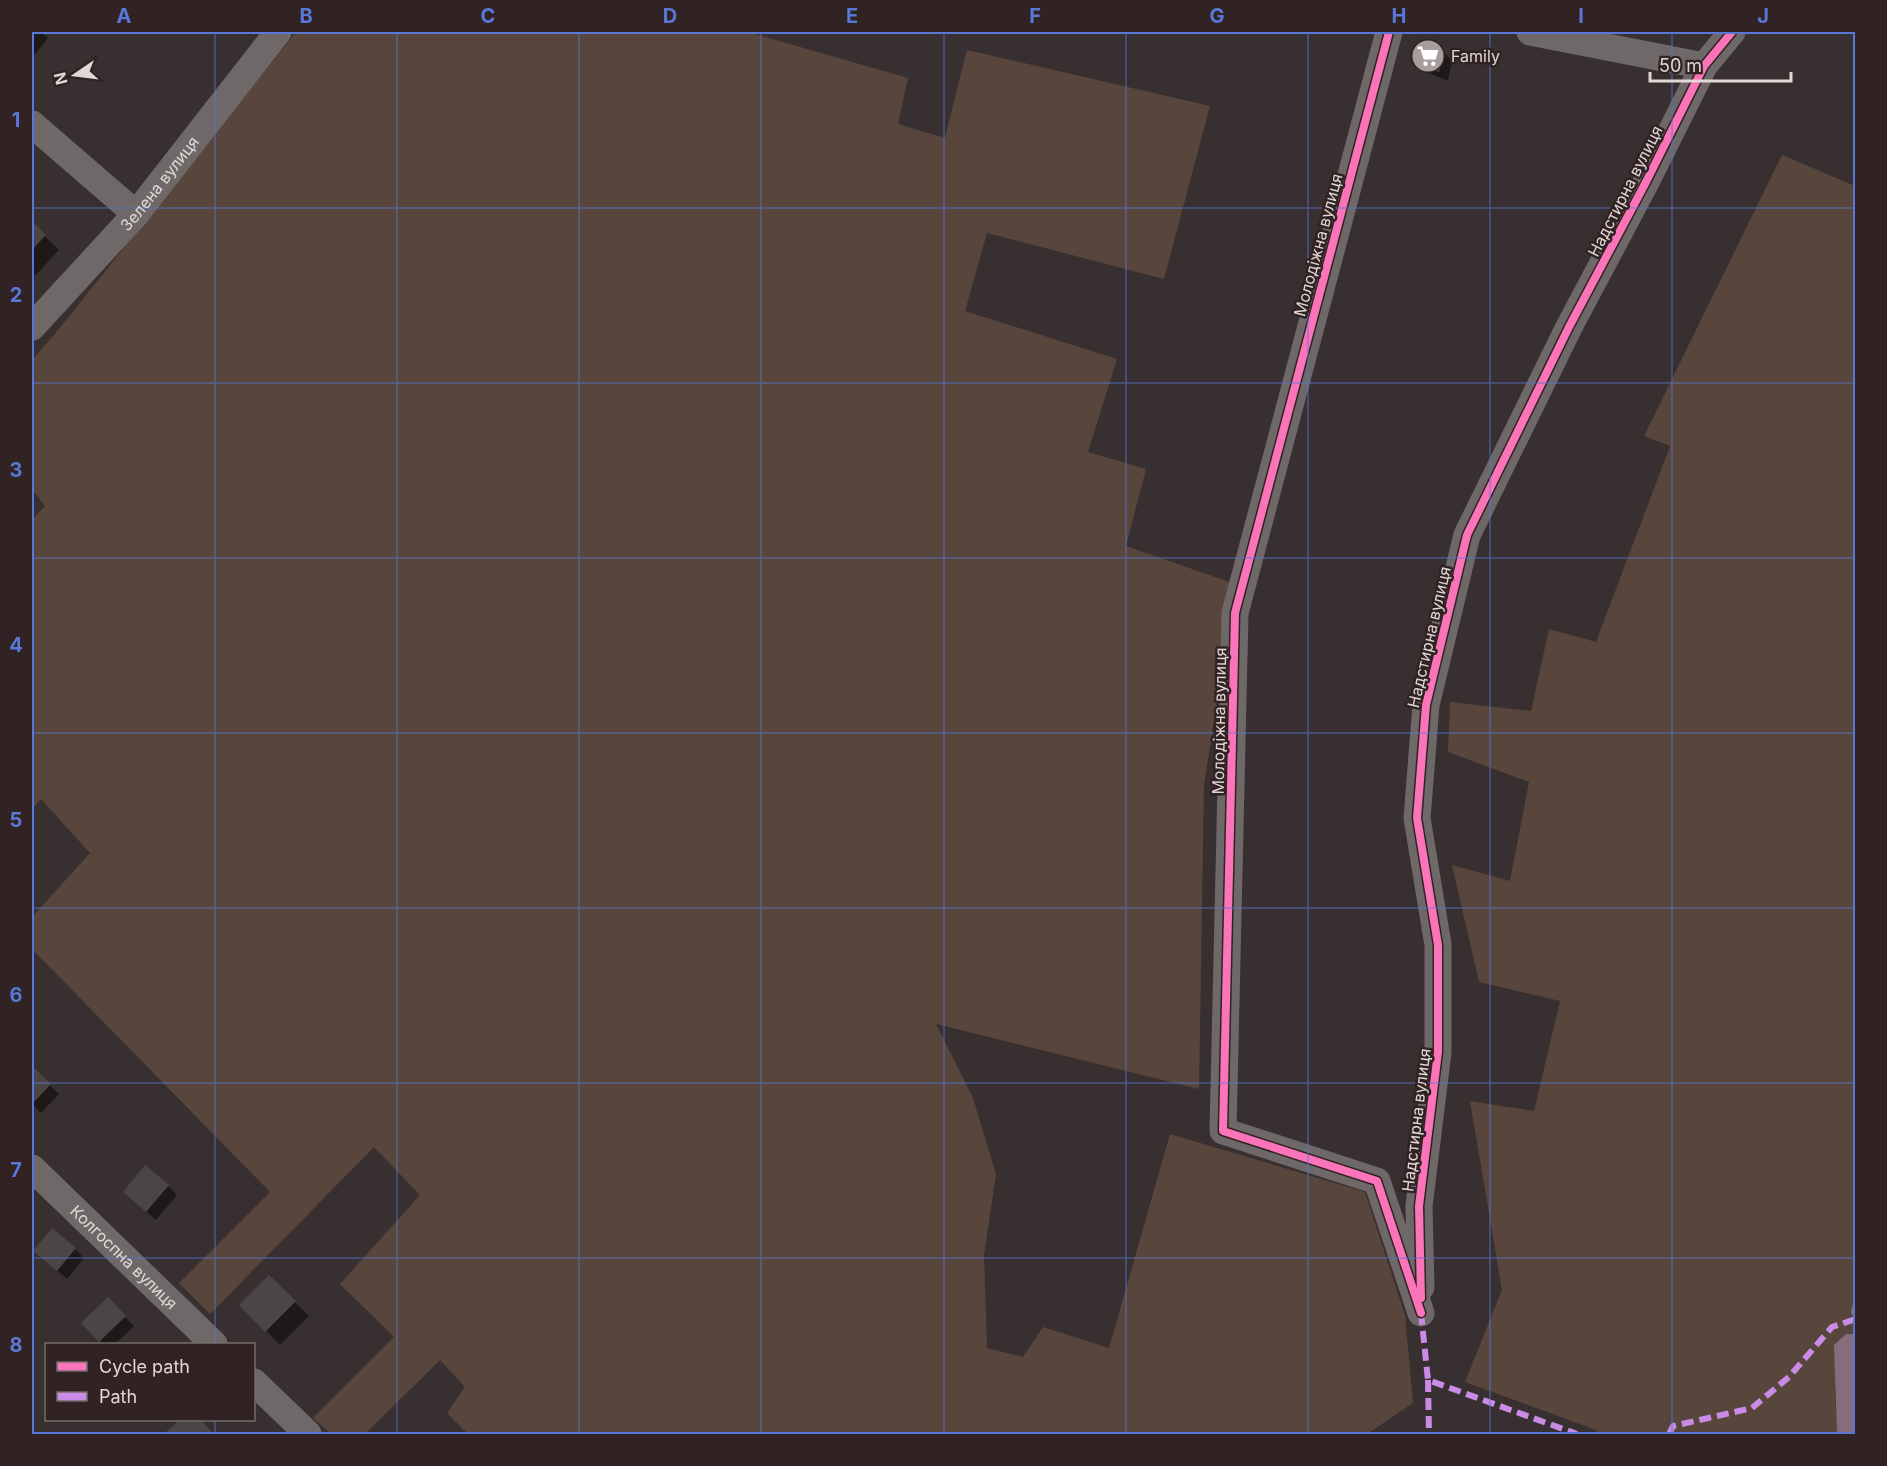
<svg xmlns="http://www.w3.org/2000/svg" width="1887" height="1466" font-family="Inter,sans-serif">
  <rect width="100%" height="100%" fill="#383030"/>
  <g fill="#58463c">
    <path d="M296 32H463L468 34 470 32H748L908 78 898 124 945 138 967 50 1210 106 1164 279 987 233 965 311 1117 359 1088 452 1146 469 1126 546 1235 584 1204 785 1199 1089 936 1024 973 1098 996 1174 984 1255 987 1348 1023 1357 1043 1327 1109 1348 1170 1134 1365 1192 1405 1315 1413 1403 1367 1434H542L539 1432 536 1434H468L447 1413 465 1387 440 1360 365 1434H331L313 1418 394 1337 340 1284 420 1195 374 1147 210 1314 179 1283 270 1192 32 949V917L90 853 41 799 32 809V520L45 506 32 489V360L55 334Z"/>
    <path d="M1782 155 1855 186 1856 1334H1846L1835 1388 1837 1434H1598L1596 1430 1465 1382 1502 1290 1470 1101 1534 1111 1560 1001 1479 982 1452 865 1510 881 1529 782 1448 752 1450 702 1531 711 1549 629 1596 642 1670 446 1644 436Z"/>
  </g>
  <path fill="#886c7c" d="M1846 1334H1855V1434H1837L1834 1345Z"/>
  <g fill="#0007">
    <path d="M32 32H41L48 38 32 58Z"/>
    <path d="M1443 51 1452 61 1448 81 1424 71 1415 62Z"/>
    <path d="M32 224 59 250 32 279Z"/>
    <path d="M32 1068 59 1094 41 1113 32 1104Z"/>
    <path d="M168 1186 177 1195 156 1220 134 1201Z"/>
    <path d="M75 1249 84 1258 67 1279 45 1260Z"/>
    <path d="M269 1277 309 1316 280 1345 241 1305Z"/>
    <path d="M108 1299 134 1326 115 1344H103L83 1323Z"/>
    <path d="M182 1420H200L214 1434H170L168 1432Z"/>
  </g>
  <g fill="none" stroke-linecap="round" stroke-linejoin="round">
    <path stroke="#886c7c" stroke-width="6" d="M1854 1312 1856 1304"/>
  </g>
  <g fill="#4c4546">
    <path d="M1418 41 1444 50 1439 72 1413 63Z"/>
    <path d="M32 221 46 235 32 250Z"/>
    <path d="M32 1066 51 1084 32 1104Z"/>
    <path d="M145 1165 169 1185 146 1212 123 1192Z"/>
    <path d="M52 1228 76 1248 57 1271 33 1251Z"/>
    <path d="M269 1275 296 1301 265 1332 239 1305Z"/>
    <path d="M108 1297 126 1316 99 1342 81 1323Z"/>
    <path d="M180 1420H201L213 1433 211 1434H168L166 1432Z"/>
  </g>
  <g fill="none" stroke-linecap="round" stroke-linejoin="round">
    <g stroke="#6e6968" stroke-width="27">
      <path d="M1389 32 1235 613 1223 1131 1377 1181 1421 1313"/>
      <path d="M1530 32 1704 66"/>
      <path d="M32 124 136 214"/>
      <path id="s1" d="M32 327 136 214 278 32"/>
      <path id="s2" d="M32 1168 214 1344"/>
      <path d="M1421 1287 1419 1206 1438 1052V945L1417 818 1426 705 1467 535 1569 327 1646 182 1704 66 1732 32"/>
      <path d="M254 1382 308 1434"/>
    </g>
    <g stroke="#ca8be6" stroke-width="6" stroke-dasharray="12 6" stroke-linecap="butt">
      <path d="M1421 1313 1428 1380 1577 1434"/>
      <path d="M1428 1380 1429 1434"/>
      <path d="M1669 1434 1673 1426 1752 1408 1789 1377 1832 1327 1856 1319"/>
    </g>
    <defs>
      <g id="cycleway">
        <path d="M1389 32 1235 613 1223 1131 1377 1181 1421 1313"/>
        <path d="M1421 1298 1419 1206 1438 1052V945L1417 818 1426 705 1467 535 1569 327 1646 182 1704 66 1732 32"/>
      </g>
    </defs>
    <use href="#cycleway" stroke="#312323" stroke-width="11"/>
    <use href="#cycleway" stroke="#fb73b8" stroke-width="8"/>
  </g>
  <path fill="none" stroke="#5877d7" stroke-width="1.5" stroke-opacity="0.55" d="M215 32V1344M397 32V1434M579 32V1434M761 32V1434M944 32V1434M1126 32V1434M1308 32V1434M1490 32V1434M1672 32V1434M32 208H1856M32 383H1856M32 558H1856M32 733H1856M32 908H1856M32 1083H1856M32 1258H1856M215 1420V1434"/>
  <defs>
    <symbol id="supermarket-disc" viewBox="-11 -11 22 22"><circle r="9.5" fill="#a69d9c" stroke="#312323"/><path d="M-6-5.5h2.5l.6 2H6L4.5 2H-2.5L-4.4-4H-6ZM-1.5 3.2a1.3 1.3 0 1 0 .1 0ZM3 3.2a1.3 1.3 0 1 0 .1 0Z" fill="#fff"/></symbol>
  </defs>
  <g fill-rule="evenodd">
    <use href="#supermarket-disc" x="1409" y="37" width="38" height="38"/>
  </g>
  <g text-anchor="middle" stroke-width="5" stroke-linejoin="round" paint-order="stroke">
    <g font-size="16" fill="#e1d7d6" stroke="#312323" text-anchor="start">
      <text x="1451" y="62">Family</text>
    </g>
    <g font-size="16" fill="#e1d7d6" stroke="#312323">
      <text dy="6" stroke="none"><textPath href="#s1" startOffset="192">Зелена вулиця</textPath></text>
      <text transform="translate(1625 191) rotate(-63)" y="6">Надстирна вулиця</text>
      <text transform="translate(1318 245) rotate(-75)" y="6">Молодіжна вулиця</text>
      <text transform="translate(1429 637) rotate(-77)" y="6">Надстирна вулиця</text>
      <text transform="translate(1219 721) rotate(-89)" y="6">Молодіжна вулиця</text>
      <text transform="translate(1416 1120) rotate(-83)" y="6">Надстирна вулиця</text>
      <text dy="6" stroke="none"><textPath href="#s2" startOffset="128">Колгоспна вулиця</textPath></text>
    </g>
  </g>
  <rect width="1887" height="1466" fill="none" stroke="#312323" stroke-width="66"/>
  <rect x="45" y="1343" width="210" height="78" fill="#312323" stroke="#776b6b" stroke-width="1.5"/>
  <rect x="57" y="1362" width="30" height="9" fill="#fb73b8" stroke="#776b6b" stroke-width="1.5"/>
  <text x="99" y="1373" font-size="18" fill="#e1d7d6">Cycle path</text>
  <rect x="57" y="1392" width="30" height="9" fill="#ca8be6" stroke="#776b6b" stroke-width="1.5"/>
  <text x="99" y="1403" font-size="18" fill="#e1d7d6">Path</text>
  <g transform="translate(75 75) rotate(256)" stroke="#312323" stroke-width="4.5" paint-order="stroke">
  <path d="M0-4.5L10 22L0 15L-10 22Z" fill="#e1d7d6"/>
  <text y="-9" font-size="16" font-weight="bold" text-anchor="middle" fill="#e1d7d6">N</text>
  </g>
  <path d="M1650 72v9h141v-9" fill="none" stroke="#e1d7d6" stroke-width="3"/>
  <text x="1659" y="72" font-size="18" fill="#e1d7d6" stroke="#312323" stroke-width="4.5" paint-order="stroke">50 m</text>
  <rect x="33" y="33" width="1821" height="1400" fill="none" stroke="#5877d7" stroke-width="2"/>
  <g font-size="20" text-anchor="middle" font-weight="bold" fill="#5877d7">
    <text x="124" y="23">A</text>
    <text x="306" y="23">B</text>
    <text x="488" y="23">C</text>
    <text x="670" y="23">D</text>
    <text x="852" y="23">E</text>
    <text x="1035" y="23">F</text>
    <text x="1217" y="23">G</text>
    <text x="1399" y="23">H</text>
    <text x="1581" y="23">I</text>
    <text x="1763" y="23">J</text>
    <text x="16" y="127">1</text>
    <text x="16" y="302">2</text>
    <text x="16" y="477">3</text>
    <text x="16" y="652">4</text>
    <text x="16" y="827">5</text>
    <text x="16" y="1002">6</text>
    <text x="16" y="1177">7</text>
    <text x="16" y="1352">8</text>
  </g>
</svg>
